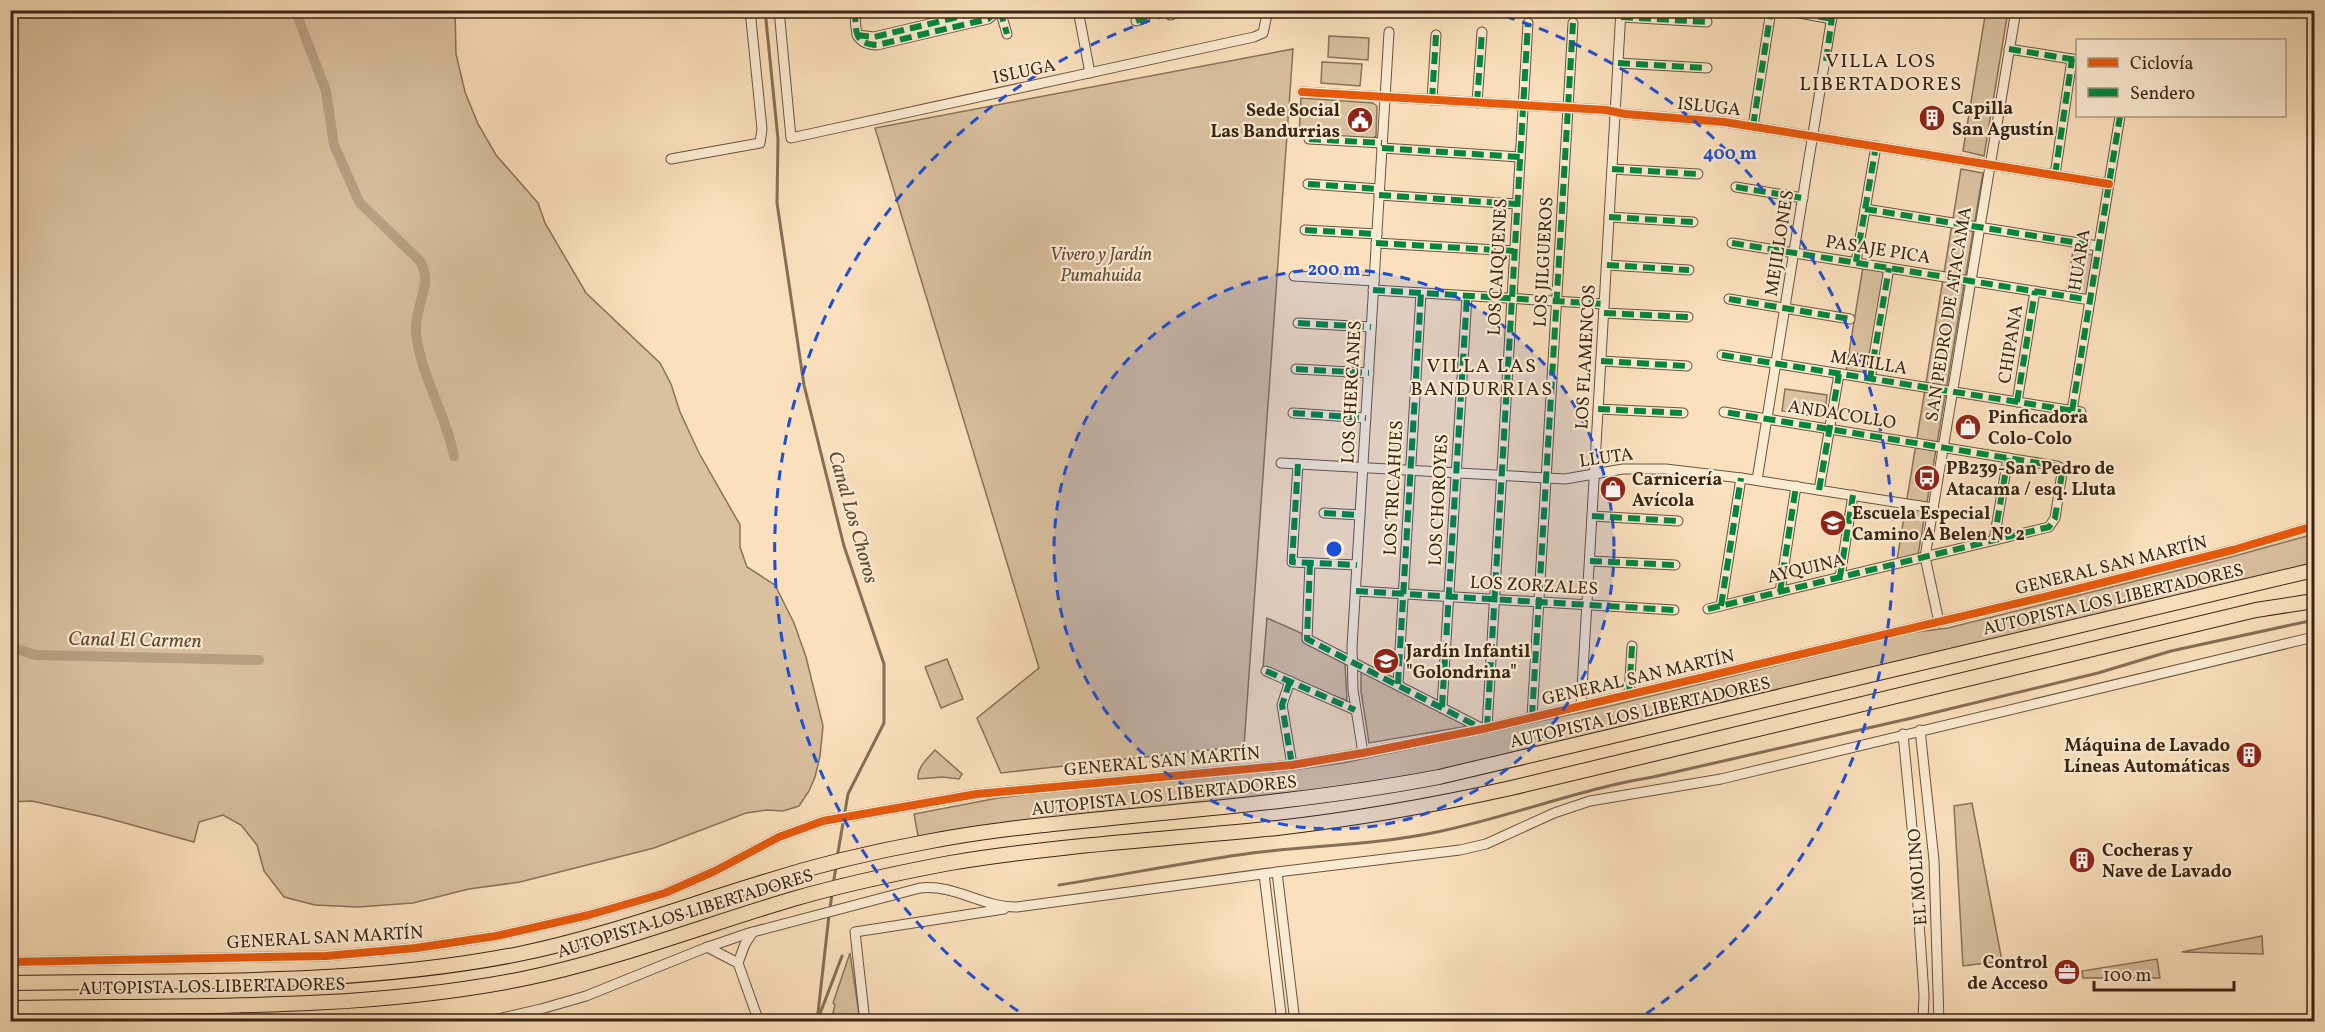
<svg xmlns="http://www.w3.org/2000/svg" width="2325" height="1032" font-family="Vollkorn,serif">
  <rect width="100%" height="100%" fill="#fae0bc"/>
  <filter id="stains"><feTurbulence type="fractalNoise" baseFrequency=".00333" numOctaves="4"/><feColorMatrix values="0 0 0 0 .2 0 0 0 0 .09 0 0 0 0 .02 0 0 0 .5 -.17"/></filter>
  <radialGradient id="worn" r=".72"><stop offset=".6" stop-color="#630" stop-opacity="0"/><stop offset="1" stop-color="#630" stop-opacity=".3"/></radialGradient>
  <g fill="#d9c09f" stroke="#89725a" stroke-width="1.5">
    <path d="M10 11H455L456 54 465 92 478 124 496 155 538 203 545 223 586 293 660 363 671 384 680 412 699 453 740 525V547L747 567 775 585 794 623 806 657 823 726 820 756 815 777 809 791 799 806 783 811 767 810 746 813 654 848 520 882 469 889 413 903 358 907 315 905 284 897 264 871 257 845 241 825 223 815 199 822 194 842 103 817 32 801 11 802Z"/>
    <path d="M1952 11H2008L1984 156 1963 151 1985 16Z"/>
    <path d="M1329 36 1369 38 1368 60 1328 57Z"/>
    <path d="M1293 49 1244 746 1001 773 977 718 1039 668 875 128Z"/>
    <path d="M1322 62 1362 64 1360 86 1321 83Z"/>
    <path d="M1301 98 1373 103 1377 106 1376 136 1370 140 1299 136Z"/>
    <path d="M1961 169 1983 173 1918 555 1897 560Z"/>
    <path d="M2073 251 2093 255 2086 296 2066 292Z"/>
    <path d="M1863 267 1886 271 1870 375 1846 371Z"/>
    <path d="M1785 389 1827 395 1824 418 1782 411Z"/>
    <path d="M2314 534V563L1459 767 1306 794 1091 813 918 836 914 814 998 798 1060 790 1188 777 1284 771 1343 763 1606 707 1909 633 1948 628 2227 558Z"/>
    <path d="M1267 618 1301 633 1306 644 1345 663 1347 701 1263 667Z"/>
    <path d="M947 659 963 699 941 708 925 667Z"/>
    <path d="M1361 667 1468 726 1369 743 1361 691Z"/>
    <path d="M935 750 962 774 959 779 943 777 918 779C917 767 928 758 935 750Z"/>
    <path d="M1972 803 2002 961 1963 966 1954 806Z"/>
    <path d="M2262 936 2263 954 2182 952Z"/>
    <path d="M850 953 860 1021H831L835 1005 833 1003Z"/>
    <path d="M2157 959 2160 978H2083L2082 971Z"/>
  </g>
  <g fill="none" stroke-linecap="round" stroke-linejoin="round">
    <g stroke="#856f57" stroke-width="3">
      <path d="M765 10 778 139 777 203 804 385 844 546 884 664V723L848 794 837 858"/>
      <path d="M833 885 836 867"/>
      <path d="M1059 885C1123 875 1187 862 1252 853 1314 845 1376 845 1437 832 1510 817 1579 789 1653 777L1912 718 2098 673 2171 651 2314 620"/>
      <path d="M830 908 832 894"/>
      <path d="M818 1019 842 956"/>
      <path d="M817 1022 829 915"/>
    </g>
    <g stroke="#b8a083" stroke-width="10">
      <path d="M295 10 326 91 334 145 357 197 360 203 420 261C434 284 414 307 416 332 420 375 446 414 454 456"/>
      <path d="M10 647 36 655 259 660"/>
    </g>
    <defs>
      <g id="minor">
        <path d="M779 10 791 138 1254 37 1263 33 1268 10"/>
        <path d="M855 10C856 30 853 44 877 45L988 19 999 10"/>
        <path d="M1000 10 1007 34"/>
        <path d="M1078 10 1090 73"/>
        <path d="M1783 10 1832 19"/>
        <path d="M1170 15 1184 10"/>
        <path d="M1621 17 1707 22"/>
        <path d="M1136 21 1145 18 1146 10"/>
        <path d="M857 35 874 37 988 10"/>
        <path d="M2009 49 2078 60"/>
        <path d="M1618 63 1707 68"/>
        <path d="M1302 92 1606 110 1625 114 1724 122 2109 184"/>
        <path d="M1432 100 1436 35"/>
        <path d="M1477 103 1482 32"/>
        <path d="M1753 126 1771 10"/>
        <path d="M1309 139 1382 143"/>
        <path d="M1382 148 1520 157"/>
        <path d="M671 159 760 143 762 129 750 10"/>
        <path d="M1612 169 1698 174"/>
        <path d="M2055 175 2072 59"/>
        <path d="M1308 184 1379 189"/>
        <path d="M1736 187 1803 198"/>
        <path d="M1379 195 1517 204"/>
        <path d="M1865 209 2098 246"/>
        <path d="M1609 217 1693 222"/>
        <path d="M1305 230 1377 234"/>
        <path d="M1376 243 1514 251"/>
        <path d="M1732 243 2090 300"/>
        <path d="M1856 262 1876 146"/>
        <path d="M1607 265 1689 270"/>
        <path d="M1294 276 1374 281"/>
        <path d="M1373 290 1604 304"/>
        <path d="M1729 299 1850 319"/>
        <path d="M1604 313 1688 317"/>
        <path d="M1298 323 1371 327"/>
        <path d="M1722 355 2081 412"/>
        <path d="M1601 361 1687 366"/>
        <path d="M1296 369 1369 373"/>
        <path d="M1870 379 1889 268"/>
        <path d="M2017 402 2035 291"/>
        <path d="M1598 409 1683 413"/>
        <path d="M2072 411 2120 116"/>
        <path d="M1293 413 1366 418"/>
        <path d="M1281 463 1565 479 1623 469H1666L1741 478 1933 508"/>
        <path d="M1298 464 1292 562 1357 565"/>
        <path d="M1757 480 1833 10"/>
        <path d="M1819 490 1839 374"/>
        <path d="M1324 513 1360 515"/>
        <path d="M1592 516 1678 521"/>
        <path d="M1994 540 2008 458"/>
        <path d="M1590 561 1675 565"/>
        <path d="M1310 563 1307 639 1483 729"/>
        <path d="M1840 577 1853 495"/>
        <path d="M1356 591 1674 610"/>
        <path d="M1780 592 1796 486"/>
        <path d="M1721 606 1741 478"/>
        <path d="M1708 609 2049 527 2055 518 2062 473 2061 468 2057 466 1724 412"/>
        <path d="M1939 622 1925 557 2016 10"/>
        <path d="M1266 671 1355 710"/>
        <path d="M1290 681 1282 705 1292 765"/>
        <path d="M1398 684 1421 293"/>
        <path d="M1629 694 1632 646"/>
        <path d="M1581 706 1621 10"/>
        <path d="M1442 707 1467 296"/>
        <path d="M1532 717 1573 23"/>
        <path d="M1487 728 1528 23"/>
        <path d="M1920 730 1934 860 1939 1022"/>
        <path d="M1903 734 1914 848 1924 995 1923 1022"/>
        <path d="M1363 753 1353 690 1352 647 1389 32"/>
        <path d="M1277 872 1295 1022"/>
        <path d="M1264 874 1282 1022"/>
        <path d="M707 947 738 963 759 1022"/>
        <path d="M10 962 326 956 416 948 496 936 589 915 665 893 715 871 779 837 823 821 977 794 1292 765 1363 753 1483 729 2061 593 2233 550 2314 526"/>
        <path d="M738 963 745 944 753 932"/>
        <path d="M485 1022 541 1009 586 996 705 948 749 933 920 888C955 884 983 908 1017 907L1277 872 1460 850 1486 844 1554 813 1590 801 1721 779 2314 637"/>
        <path d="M865 1022 855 932 1004 909"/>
      </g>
      <g id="highway">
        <path d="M10 983C180 980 352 987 519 954 603 937 682 907 764 882 817 865 871 852 926 842 991 829 1056 824 1121 817 1228 807 1334 797 1439 777L2314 570"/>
        <path d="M10 1008C181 1005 354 1012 522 979 615 960 702 926 793 899 845 884 897 873 950 863 1058 845 1168 839 1277 828 1356 819 1434 805 1511 788L2256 610 2314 601"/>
      </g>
    </defs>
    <use href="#minor" stroke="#69543e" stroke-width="11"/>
    <use href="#highway" stroke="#392514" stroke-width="16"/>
    <use href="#minor" stroke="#fcebd3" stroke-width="9"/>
    <use href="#highway" stroke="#fae0bc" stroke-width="14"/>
    <g stroke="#00873e" stroke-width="6" stroke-dasharray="12 6" stroke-linecap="butt">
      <path d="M855 10C856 30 853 44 877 45L988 19 999 10"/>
      <path d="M1000 10 1007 34"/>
      <path d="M1783 10 1832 19"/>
      <path d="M1170 15 1184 10"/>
      <path d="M1621 17 1707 22"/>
      <path d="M1136 21 1145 18 1146 10"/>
      <path d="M857 35 874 37 988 10"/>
      <path d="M2009 49 2077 60"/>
      <path d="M1826 61 1833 10"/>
      <path d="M1618 63 1707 68"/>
      <path d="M1432 100 1436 35"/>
      <path d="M1477 103 1482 32"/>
      <path d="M1753 126 1771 10"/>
      <path d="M1309 139 1382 143"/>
      <path d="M1382 148 1520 157"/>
      <path d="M1612 169 1698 174"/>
      <path d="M2055 175 2072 59"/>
      <path d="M1308 184 1379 189"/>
      <path d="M1736 187 1803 198"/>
      <path d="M1379 195 1517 204"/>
      <path d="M1865 209 2098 246"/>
      <path d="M1609 217 1693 222"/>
      <path d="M1305 230 1377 234"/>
      <path d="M1376 243 1514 251"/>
      <path d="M1732 243 2090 300"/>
      <path d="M1856 262 1876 146"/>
      <path d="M1607 265 1689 270"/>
      <path d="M1373 290 1604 304"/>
      <path d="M1729 299 1850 319"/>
      <path d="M1604 313 1688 317"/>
      <path d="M1298 323 1371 327"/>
      <path d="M1722 355 2081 412"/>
      <path d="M1601 361 1687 366"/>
      <path d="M1296 369 1369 373"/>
      <path d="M1870 379 1889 268"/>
      <path d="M2017 402 2035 291"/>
      <path d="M1598 409 1683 413"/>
      <path d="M2072 411 2120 116"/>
      <path d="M1293 413 1366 418"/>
      <path d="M1298 464 1292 562 1357 565"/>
      <path d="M1819 490 1839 374"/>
      <path d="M1324 513 1360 515"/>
      <path d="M1592 516 1678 521"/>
      <path d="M1994 540 2008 458"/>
      <path d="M1590 561 1675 565"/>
      <path d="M1310 563 1307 639 1483 729"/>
      <path d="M1840 577 1853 495"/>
      <path d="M1356 591 1674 610"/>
      <path d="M1780 592 1796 486"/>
      <path d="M1721 606 1741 478"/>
      <path d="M1708 609 2049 527 2055 518 2062 473 2061 468 2057 466 1724 412"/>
      <path d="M1266 671 1355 710"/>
      <path d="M1290 681 1282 705 1292 765"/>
      <path d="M1398 684 1421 293"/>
      <path d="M1629 694 1632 646"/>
      <path d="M1442 707 1467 296"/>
      <path d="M1532 717 1573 23"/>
      <path d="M1487 728 1528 23"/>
    </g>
    <defs>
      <g id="cycleway">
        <path d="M1302 92 1606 110 1625 114 1724 122 2109 184"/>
        <path d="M10 962 326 956 416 948 496 936 589 915 665 893 715 871 779 837 823 821 977 794 1292 765 1363 753 1483 729 2061 593 2233 550 2314 526"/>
      </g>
    </defs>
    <use href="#cycleway" stroke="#fcebd3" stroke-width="11"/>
    <use href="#cycleway" stroke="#e8590c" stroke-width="8"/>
  </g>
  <circle cx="1334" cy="549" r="280" fill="#1d4ed8" fill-opacity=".12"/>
  <g fill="none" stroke="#1d4ed8" stroke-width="3" stroke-dasharray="10 8">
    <circle cx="1334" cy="549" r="280"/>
    <path d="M1033 1021A560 560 0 0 1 1180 11M1488 11A560 560 0 0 1 1635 1021"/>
  </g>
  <defs>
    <symbol id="building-disc" viewBox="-11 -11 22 22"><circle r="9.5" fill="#8f2418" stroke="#fcebd3"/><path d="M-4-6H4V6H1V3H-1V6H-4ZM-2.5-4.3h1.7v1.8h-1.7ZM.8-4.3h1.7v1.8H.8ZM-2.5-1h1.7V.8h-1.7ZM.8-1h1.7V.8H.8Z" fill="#fff"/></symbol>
    <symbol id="civic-disc" viewBox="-11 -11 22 22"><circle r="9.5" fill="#8f2418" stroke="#fcebd3"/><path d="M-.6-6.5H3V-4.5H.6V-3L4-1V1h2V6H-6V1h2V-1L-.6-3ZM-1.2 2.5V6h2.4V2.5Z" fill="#fff"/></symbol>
    <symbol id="shop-disc" viewBox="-11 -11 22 22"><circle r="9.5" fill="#8f2418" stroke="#fcebd3"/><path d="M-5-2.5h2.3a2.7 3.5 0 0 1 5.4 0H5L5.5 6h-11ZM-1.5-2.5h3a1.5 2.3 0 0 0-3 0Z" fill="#fff"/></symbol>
    <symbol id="bus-disc" viewBox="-11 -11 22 22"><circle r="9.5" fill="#8f2418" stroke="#fcebd3"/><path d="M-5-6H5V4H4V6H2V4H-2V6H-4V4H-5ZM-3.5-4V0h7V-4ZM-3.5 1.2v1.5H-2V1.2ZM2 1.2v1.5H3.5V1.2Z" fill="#fff"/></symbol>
    <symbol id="school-disc" viewBox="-11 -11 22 22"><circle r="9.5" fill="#8f2418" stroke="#fcebd3"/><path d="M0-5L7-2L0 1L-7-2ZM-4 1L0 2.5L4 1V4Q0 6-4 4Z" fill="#fff"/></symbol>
    <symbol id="office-disc" viewBox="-11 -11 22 22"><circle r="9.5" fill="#8f2418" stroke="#fcebd3"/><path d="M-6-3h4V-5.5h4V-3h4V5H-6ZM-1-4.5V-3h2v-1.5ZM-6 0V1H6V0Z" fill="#fff"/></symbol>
  </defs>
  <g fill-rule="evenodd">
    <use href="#building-disc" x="1917" y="103" width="30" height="30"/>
    <use href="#civic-disc" x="1345" y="105" width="30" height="30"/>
    <use href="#shop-disc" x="1953" y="412" width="30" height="30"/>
    <use href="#bus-disc" x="1912" y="463" width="30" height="30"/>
    <use href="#shop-disc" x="1598" y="474" width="30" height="30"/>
    <use href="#school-disc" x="1818" y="508" width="30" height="30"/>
    <use href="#school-disc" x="1371" y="646" width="30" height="30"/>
    <use href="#building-disc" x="2234" y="740" width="30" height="30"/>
    <use href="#building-disc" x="2067" y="845" width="30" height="30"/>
    <use href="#office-disc" x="2052" y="957" width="30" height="30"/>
  </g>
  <g text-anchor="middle" stroke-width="4.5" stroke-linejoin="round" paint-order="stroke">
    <g font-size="18" fill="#392514" stroke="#fcebd3">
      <text transform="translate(1024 71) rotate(-12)" y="6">ISLUGA</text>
      <text transform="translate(1709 106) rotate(6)" y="6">ISLUGA</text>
      <text transform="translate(1779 243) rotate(-81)" y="6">MEJILLONES</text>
      <text transform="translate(1878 249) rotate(9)" y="6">PASAJE PICA</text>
      <text transform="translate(2079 260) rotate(-81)" y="6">HUARA</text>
      <text transform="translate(1543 262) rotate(-87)" y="6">LOS JILGUEROS</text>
      <text transform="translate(1497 267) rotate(-87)" y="6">LOS CAIQUENES</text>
      <text transform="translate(1948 314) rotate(-81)" y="6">SAN PEDRO DE ATACAMA</text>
      <text transform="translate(2010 344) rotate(-81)" y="6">CHIPANA</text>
      <text transform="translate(1585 357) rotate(-87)" y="6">LOS FLAMENCOS</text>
      <text transform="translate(1869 362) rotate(9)" y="6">MATILLA</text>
      <text transform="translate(1351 392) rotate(-87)" y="6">LOS CHERCANES</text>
      <text transform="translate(1842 414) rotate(9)" y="6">ANDACOLLO</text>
      <text transform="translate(1606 457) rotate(-8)" y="6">LLUTA</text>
      <text transform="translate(1393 488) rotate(-87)" y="6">LOS TRICAHUES</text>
      <text transform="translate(1438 500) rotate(-87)" y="6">LOS CHOROYES</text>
      <text transform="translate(2111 565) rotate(-14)" y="6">GENERAL SAN MARTÍN</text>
      <text transform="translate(1806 568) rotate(-13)" y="6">AYQUINA</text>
      <text transform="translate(1534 585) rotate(3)" y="6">LOS ZORZALES</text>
      <text transform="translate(2113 599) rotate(-13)" y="6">AUTOPISTA LOS LIBERTADORES</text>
      <text transform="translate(1638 677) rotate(-13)" y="6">GENERAL SAN MARTÍN</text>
      <text transform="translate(1640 712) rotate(-13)" y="6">AUTOPISTA LOS LIBERTADORES</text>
      <text transform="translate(1162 761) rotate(-5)" y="6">GENERAL SAN MARTÍN</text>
      <text transform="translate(1164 795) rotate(-6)" y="6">AUTOPISTA LOS LIBERTADORES</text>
      <text transform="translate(1917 877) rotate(-94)" y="6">EL MOLINO</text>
      <text transform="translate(685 913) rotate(-17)" y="6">AUTOPISTA LOS LIBERTADORES</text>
      <text transform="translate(325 937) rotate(-3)" y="6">GENERAL SAN MARTÍN</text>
      <text transform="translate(212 986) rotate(-1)" y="6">AUTOPISTA LOS LIBERTADORES</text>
    </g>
    <g font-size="18" font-weight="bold" fill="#392514" stroke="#fcebd3" text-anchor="start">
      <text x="1952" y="114">Capilla<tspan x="1952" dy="21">San Agustín</tspan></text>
      <text x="1340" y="116" text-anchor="end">Sede Social<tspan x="1340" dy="21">Las Bandurrias</tspan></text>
      <text x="1988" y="423">Pinficadora<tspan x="1988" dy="21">Colo-Colo</tspan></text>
      <text x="1946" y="474">PB239-San Pedro de<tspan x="1946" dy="21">Atacama / esq. Lluta</tspan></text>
      <text x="1632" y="485">Carnicería<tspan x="1632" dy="21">Avícola</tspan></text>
      <text x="1852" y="519">Escuela Especial<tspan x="1852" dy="21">Camino A Belen Nº 2</tspan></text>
      <text x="1406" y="657">Jardín Infantil<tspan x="1406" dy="21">"Golondrina"</tspan></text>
      <text x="2230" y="751" text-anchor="end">Máquina de Lavado<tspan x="2230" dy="21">Líneas Automáticas</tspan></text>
      <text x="2102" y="856">Cocheras y<tspan x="2102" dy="21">Nave de Lavado</tspan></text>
      <text x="2048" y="968" text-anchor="end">Control<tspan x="2048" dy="21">de Acceso</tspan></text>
    </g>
    <g font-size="18" font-style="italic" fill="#614c37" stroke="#fcebd3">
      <text x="1101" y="260">Vivero y Jardín<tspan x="1101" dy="21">Pumahuida</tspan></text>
    </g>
    <g font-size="20" letter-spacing="1.5" fill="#392514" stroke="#fcebd3">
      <text x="1881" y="67">VILLA LOS<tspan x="1881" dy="23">LIBERTADORES</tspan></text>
      <text x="1482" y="372">VILLA LAS<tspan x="1482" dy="23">BANDURRIAS</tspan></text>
    </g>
    <g font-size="20" font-style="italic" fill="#5f4a35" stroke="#fcebd3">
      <text transform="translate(854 517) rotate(74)" y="7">Canal Los Choros</text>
      <text transform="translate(135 639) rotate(1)" y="7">Canal El Carmen</text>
    </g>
  </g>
  <circle cx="1334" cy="549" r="9" fill="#1d4ed8" stroke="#fcebd3" stroke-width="3"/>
  <g font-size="18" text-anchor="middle" font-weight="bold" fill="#1d4ed8" stroke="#fcebd3" stroke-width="4.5" stroke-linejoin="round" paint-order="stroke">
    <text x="1730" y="159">400 m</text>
    <text x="1334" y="275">200 m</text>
  </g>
  <rect width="2325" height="1032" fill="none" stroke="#fae0bc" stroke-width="36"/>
  <rect x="12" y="12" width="2301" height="1008" fill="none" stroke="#392514" stroke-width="3"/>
  <rect x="18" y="18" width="2289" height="996" fill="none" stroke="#392514" stroke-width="1.5"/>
  <rect x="2076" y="39" width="210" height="78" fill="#fcebd3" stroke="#ae9c87" stroke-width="1.5"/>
  <rect x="2088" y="58" width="30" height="9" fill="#e8590c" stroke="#ae9c87" stroke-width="1.5"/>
  <text x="2130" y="69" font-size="18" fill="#392514">Ciclovía</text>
  <rect x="2088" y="88" width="30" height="9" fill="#00873e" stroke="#ae9c87" stroke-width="1.5"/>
  <text x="2130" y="99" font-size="18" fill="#392514">Sendero</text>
  <path d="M2094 981v9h140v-9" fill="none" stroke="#392514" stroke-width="3"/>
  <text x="2103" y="981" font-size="18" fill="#392514" stroke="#fcebd3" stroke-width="4.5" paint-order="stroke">100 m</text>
  <rect width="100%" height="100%" filter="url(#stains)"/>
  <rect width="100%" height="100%" fill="url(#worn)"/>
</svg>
